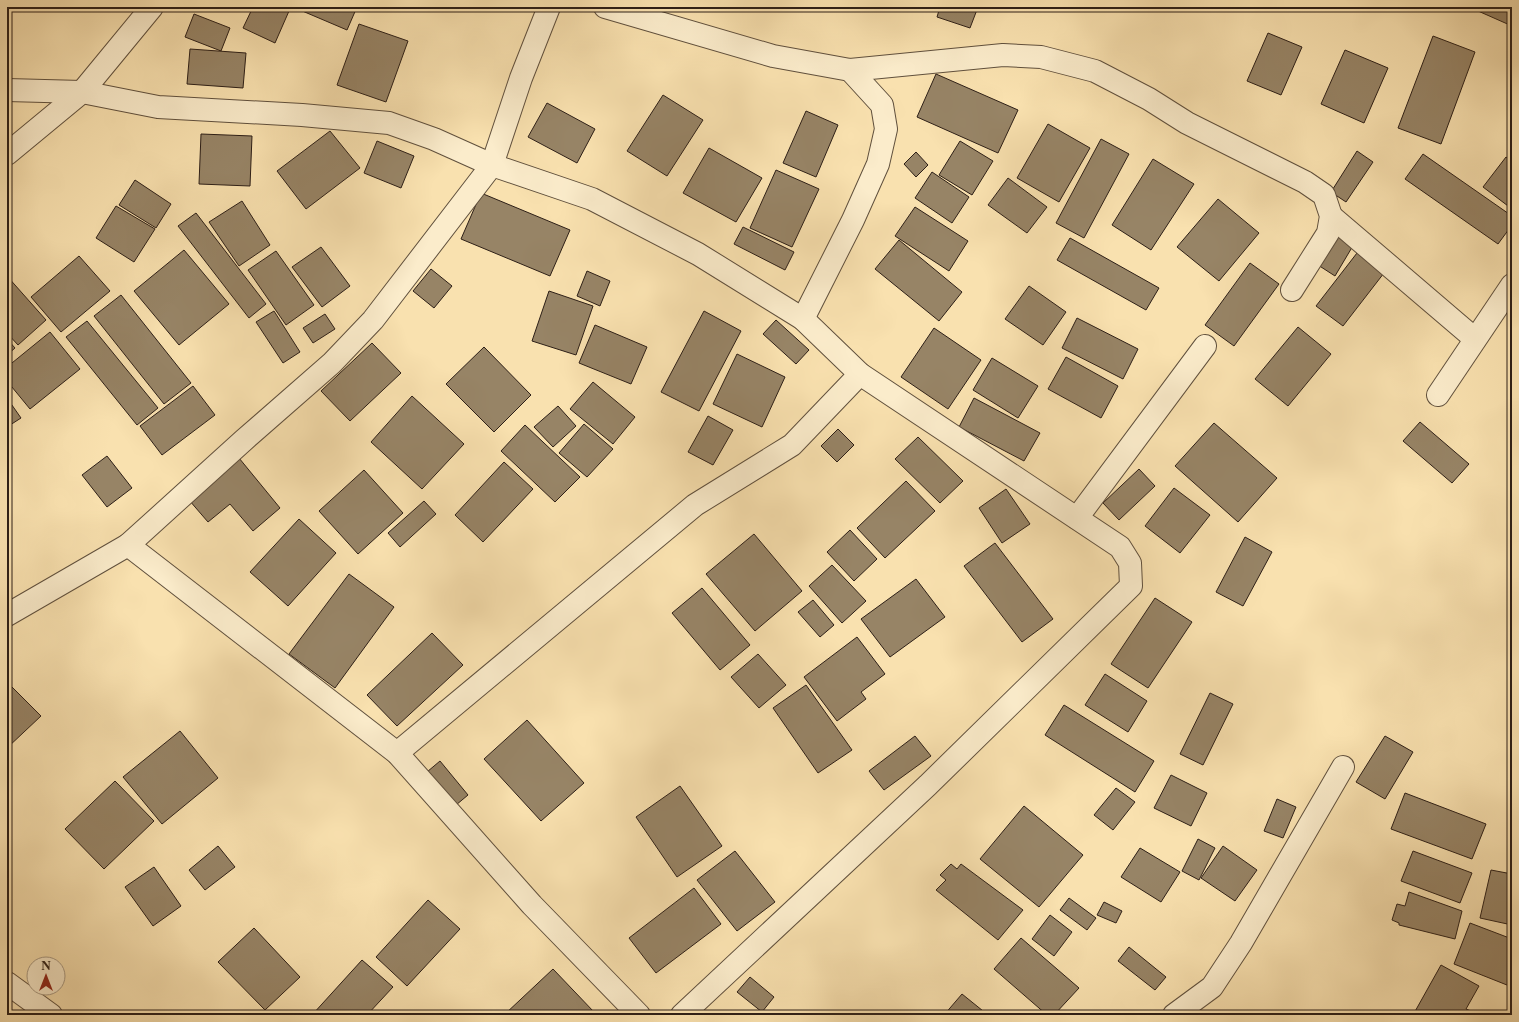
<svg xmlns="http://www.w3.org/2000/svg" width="1519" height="1022" font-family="'Libre Caslon Text',serif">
  <rect width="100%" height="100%" fill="#f9e1af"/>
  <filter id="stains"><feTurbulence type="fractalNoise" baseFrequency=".005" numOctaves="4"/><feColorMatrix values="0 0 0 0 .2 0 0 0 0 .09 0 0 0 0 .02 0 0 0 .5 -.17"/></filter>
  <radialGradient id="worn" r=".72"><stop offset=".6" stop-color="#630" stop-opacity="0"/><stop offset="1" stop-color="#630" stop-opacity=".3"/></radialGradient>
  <g fill="#978466" stroke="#2d1f17">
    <path d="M253 7H280L289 11 275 43 243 28Z"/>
    <path d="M301 7H357L347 30 300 10Z"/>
    <path d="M940 7H978L970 28 937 17Z"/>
    <path d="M1105 7H1118L1117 11Z"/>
    <path d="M1469 7H1512V26Z"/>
    <path d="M194 14 230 28 221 51 185 37Z"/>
    <path d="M359 24 408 41 386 102 337 85Z"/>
    <path d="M1268 33 1302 47 1281 95 1247 81Z"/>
    <path d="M1433 36 1475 52 1441 144 1398 128Z"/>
    <path d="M190 49 246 53 243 88 187 84Z"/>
    <path d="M1345 50 1388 68 1364 123 1321 104Z"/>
    <path d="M936 74 1018 110 998 153 917 117Z"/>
    <path d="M663 95 703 120 667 176 627 151Z"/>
    <path d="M547 103 595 129 577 163 528 137Z"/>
    <path d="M806 111 838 125 816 177 783 163Z"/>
    <path d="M1048 124 1090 148 1059 202 1017 178Z"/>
    <path d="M330 131 360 168 306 209 277 171Z"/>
    <path d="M201 134 252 136 250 186 199 184Z"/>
    <path d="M1101 139 1129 154 1084 238 1056 223Z"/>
    <path d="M377 141 414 156 401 188 364 173Z"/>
    <path d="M960 141 993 161 972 195 939 175Z"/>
    <path d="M709 148 762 178 736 222 683 193Z"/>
    <path d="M1357 151 1373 162 1346 202 1331 192Z"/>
    <path d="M916 152 928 165 916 177 904 164Z"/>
    <path d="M1423 154 1512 216V225L1498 244 1405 179Z"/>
    <path d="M1506 157 1512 161V209L1483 187Z"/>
    <path d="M1153 159 1194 184 1151 250 1112 225Z"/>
    <path d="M776 170 819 189 792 247 750 228Z"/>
    <path d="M932 172 969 197 952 223 915 198Z"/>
    <path d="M1008 178 1047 207 1027 233 988 205Z"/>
    <path d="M135 180 171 204 156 228 119 205Z"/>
    <path d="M481 193 570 230 550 276 461 239Z"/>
    <path d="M1218 199 1259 233 1219 281 1177 247Z"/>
    <path d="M242 201 270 245 239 266 209 222Z"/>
    <path d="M116 206 155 229 134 262 96 238Z"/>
    <path d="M915 207 968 241 949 271 895 236Z"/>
    <path d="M196 213 266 304 249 318 178 226Z"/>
    <path d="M743 227 794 252 785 270 734 244Z"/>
    <path d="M1338 234 1354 244 1335 276 1318 265Z"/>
    <path d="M1070 238 1159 288 1146 310 1057 260Z"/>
    <path d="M899 240 962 292 939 321 875 269Z"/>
    <path d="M321 247 350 286 322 307 292 267Z"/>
    <path d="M184 250 229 304 179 345 134 291Z"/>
    <path d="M276 251 314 305 286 325 248 270Z"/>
    <path d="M1357 253 1384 273 1343 326 1316 306Z"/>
    <path d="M79 256 110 291 61 332 31 297Z"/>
    <path d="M1250 263 1279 284 1234 346 1205 325Z"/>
    <path d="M431 269 452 286 434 308 413 291Z"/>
    <path d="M587 271 610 281 600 306 577 296Z"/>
    <path d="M7 276 46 320 18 345 7 333Z"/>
    <path d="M1029 286 1066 312 1043 345 1005 319Z"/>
    <path d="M549 291 593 306 576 355 532 341Z"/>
    <path d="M121 295 191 383 164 404 94 316Z"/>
    <path d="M274 311 300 352 283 363 256 322Z"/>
    <path d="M704 311 741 331 699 411 661 392Z"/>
    <path d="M325 314 335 329 313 343 303 328Z"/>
    <path d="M1077 318 1138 349 1123 379 1062 348Z"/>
    <path d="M776 320 809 350 796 364 763 334Z"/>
    <path d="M87 321 158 408 137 425 66 337Z"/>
    <path d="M595 325 647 347 631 384 579 363Z"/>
    <path d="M1298 327 1331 354 1288 406 1255 379Z"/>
    <path d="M934 328 981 360 948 409 901 377Z"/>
    <path d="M50 332 80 369 30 409 7 381V367Z"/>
    <path d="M7 339 15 348 7 355Z"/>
    <path d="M372 343 401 373 350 421 321 391Z"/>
    <path d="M484 347 531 395 494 432 446 384Z"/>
    <path d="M737 354 785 377 762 427 713 404Z"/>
    <path d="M1066 357 1118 386 1101 418 1048 389Z"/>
    <path d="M992 358 1038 386 1018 418 973 390Z"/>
    <path d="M593 382 635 417 613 444 570 409Z"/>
    <path d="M193 386 215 415 162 455 140 426Z"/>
    <path d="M412 396 464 444 422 489 371 442Z"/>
    <path d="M7 398 21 418 7 427Z"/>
    <path d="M974 398 1040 433 1024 461 959 427Z"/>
    <path d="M558 406 576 426 553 447 534 427Z"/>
    <path d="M708 416 733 430 713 465 688 452Z"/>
    <path d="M1420 422 1469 464 1452 483 1403 441Z"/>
    <path d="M1214 423 1277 478 1238 522 1175 466Z"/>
    <path d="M584 424 613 449 587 477 559 453Z"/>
    <path d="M525 425 580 477 555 502 501 451Z"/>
    <path d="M838 429 854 445 837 462 821 446Z"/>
    <path d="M918 437 963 481 940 503 895 459Z"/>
    <path d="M107 456 132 488 107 507 82 475Z"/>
    <path d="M239 458 280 508 253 531 230 504 208 522 189 500Z"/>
    <path d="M504 462 533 489 483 542 455 515Z"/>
    <path d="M1139 469 1155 486 1119 520 1103 503Z"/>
    <path d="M364 470 403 513 358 554 319 511Z"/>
    <path d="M906 481 935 511 885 558 857 528Z"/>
    <path d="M1174 488 1210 515 1180 553 1145 526Z"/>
    <path d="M1006 489 1030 524 1002 543 979 508Z"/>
    <path d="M424 501 436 514 400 547 388 533Z"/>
    <path d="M299 519 336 553 288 606 250 572Z"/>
    <path d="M850 530 877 559 854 581 827 552Z"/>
    <path d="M754 534 802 591 755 631 706 574Z"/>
    <path d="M1245 537 1272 552 1243 606 1216 592Z"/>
    <path d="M995 543 1053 619 1022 642 964 566Z"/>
    <path d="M832 565 866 601 842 623 809 586Z"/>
    <path d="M349 574 394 607 335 688 289 654Z"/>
    <path d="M916 579 945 617 890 657 861 619Z"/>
    <path d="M702 588 750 645 720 670 672 613Z"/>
    <path d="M1155 598 1192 622 1148 688 1111 664Z"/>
    <path d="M813 600 834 625 820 637 798 612Z"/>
    <path d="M432 633 463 665 397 726 367 695Z"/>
    <path d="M857 637 885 674 861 692 866 699 837 721 804 677Z"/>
    <path d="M758 654 786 685 759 708 731 677Z"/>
    <path d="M1105 674 1147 701 1128 732 1085 705Z"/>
    <path d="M7 682 41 716 7 748Z"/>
    <path d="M806 685 852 750 818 773 773 708Z"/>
    <path d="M1210 693 1233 704 1203 765 1180 754Z"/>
    <path d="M1064 705 1154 761 1135 792 1045 735Z"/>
    <path d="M527 720 584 783 541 821 484 759Z"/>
    <path d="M180 731 218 778 162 824 123 777Z"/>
    <path d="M915 736 931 756 884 790 869 771Z"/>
    <path d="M1385 736 1413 752 1385 799 1356 782Z"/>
    <path d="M440 761 468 795 450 810 421 777Z"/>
    <path d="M1171 775 1207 793 1191 826 1154 808Z"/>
    <path d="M115 781 154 821 104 869 65 829Z"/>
    <path d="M680 786 722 846 677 877 636 817Z"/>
    <path d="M1116 788 1135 802 1113 830 1094 815Z"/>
    <path d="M1405 793 1486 824 1472 859 1391 829Z"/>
    <path d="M1277 799 1296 807 1283 838 1264 831Z"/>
    <path d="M1024 806 1083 855 1039 907 980 859Z"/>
    <path d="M1198 839 1215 848 1199 880 1182 871Z"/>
    <path d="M218 846 235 867 205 890 189 870Z"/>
    <path d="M1223 846 1257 870 1235 901 1201 878Z"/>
    <path d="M1140 848 1180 872 1161 902 1121 877Z"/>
    <path d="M735 851 775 902 737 931 697 880Z"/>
    <path d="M1413 851 1472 873 1460 903 1401 881Z"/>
    <path d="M951 864 957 869 961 864 1023 910 998 940 936 890 946 880 940 875Z"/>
    <path d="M154 867 181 906 153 926 125 887Z"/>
    <path d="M1491 870 1512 874V925L1480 918Z"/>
    <path d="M694 888 721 924 656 973 629 938Z"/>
    <path d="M1409 892 1462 911 1455 939 1399 925V923L1392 920 1397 904 1405 906Z"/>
    <path d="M1069 898 1096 918 1087 930 1060 910Z"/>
    <path d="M428 900 460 929 407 986 376 957Z"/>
    <path d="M1104 902 1122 911 1116 923 1097 915Z"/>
    <path d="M1050 915 1072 932 1054 956 1032 939Z"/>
    <path d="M1470 923 1512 939V987L1454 964Z"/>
    <path d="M254 928 300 977 265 1010 218 962Z"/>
    <path d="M1021 938 1079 988 1054 1015H1047L994 969Z"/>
    <path d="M1129 947 1166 977 1155 990 1118 961Z"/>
    <path d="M362 960 393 987 367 1015H312Z"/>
    <path d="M1441 965 1479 986 1466 1009 1471 1011 1469 1015H1413Z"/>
    <path d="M553 969 594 1012 591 1015H504Z"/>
    <path d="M750 977 774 997 762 1012 737 992Z"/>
    <path d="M962 994 988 1015H944Z"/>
  </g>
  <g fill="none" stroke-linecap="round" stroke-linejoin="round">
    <defs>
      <g id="minor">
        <path d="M605 7 773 56 850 70 1003 55 1041 57 1095 71 1149 99 1187 123 1305 182 1324 195 1331 216 1328 233 1292 290"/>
        <path d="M7 90 82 92 158 107 302 115 389 123 434 139 492 165 592 199 698 254 803 319 860 374 1120 547 1130 563 1131 586 928 785 682 1015"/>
        <path d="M7 154 82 92 152 7"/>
        <path d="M1331 216 1475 339"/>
        <path d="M803 319 853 220 878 164 886 129 882 105 850 70"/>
        <path d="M1438 395 1512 285"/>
        <path d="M1077 518 1205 346"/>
        <path d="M128 545 397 753 532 905 639 1015"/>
        <path d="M7 615 128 545 244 440 332 363 373 320 492 165 521 78 549 7"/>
        <path d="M397 753 695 505 792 445 860 374"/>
        <path d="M7 983 51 1015"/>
        <path d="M1174 1015 1212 987 1241 943 1343 767"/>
      </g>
    </defs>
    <use href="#minor" stroke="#60503d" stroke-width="24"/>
    <use href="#minor" stroke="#fbeccb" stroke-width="22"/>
  </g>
  <rect width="1519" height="1022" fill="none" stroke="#f9e1af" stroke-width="24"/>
  <rect x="8" y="8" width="1503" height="1006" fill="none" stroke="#2d1f17" stroke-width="2"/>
  <rect x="12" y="12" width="1495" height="998" fill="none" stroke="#2d1f17"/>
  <g transform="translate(46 976)"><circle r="19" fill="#fbeccb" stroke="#a99a83"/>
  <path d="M0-3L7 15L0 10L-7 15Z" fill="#8f2418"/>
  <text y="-6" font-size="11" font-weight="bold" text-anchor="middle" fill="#2d1f17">N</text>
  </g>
  <rect width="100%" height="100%" filter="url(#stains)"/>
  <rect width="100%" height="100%" fill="url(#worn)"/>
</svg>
